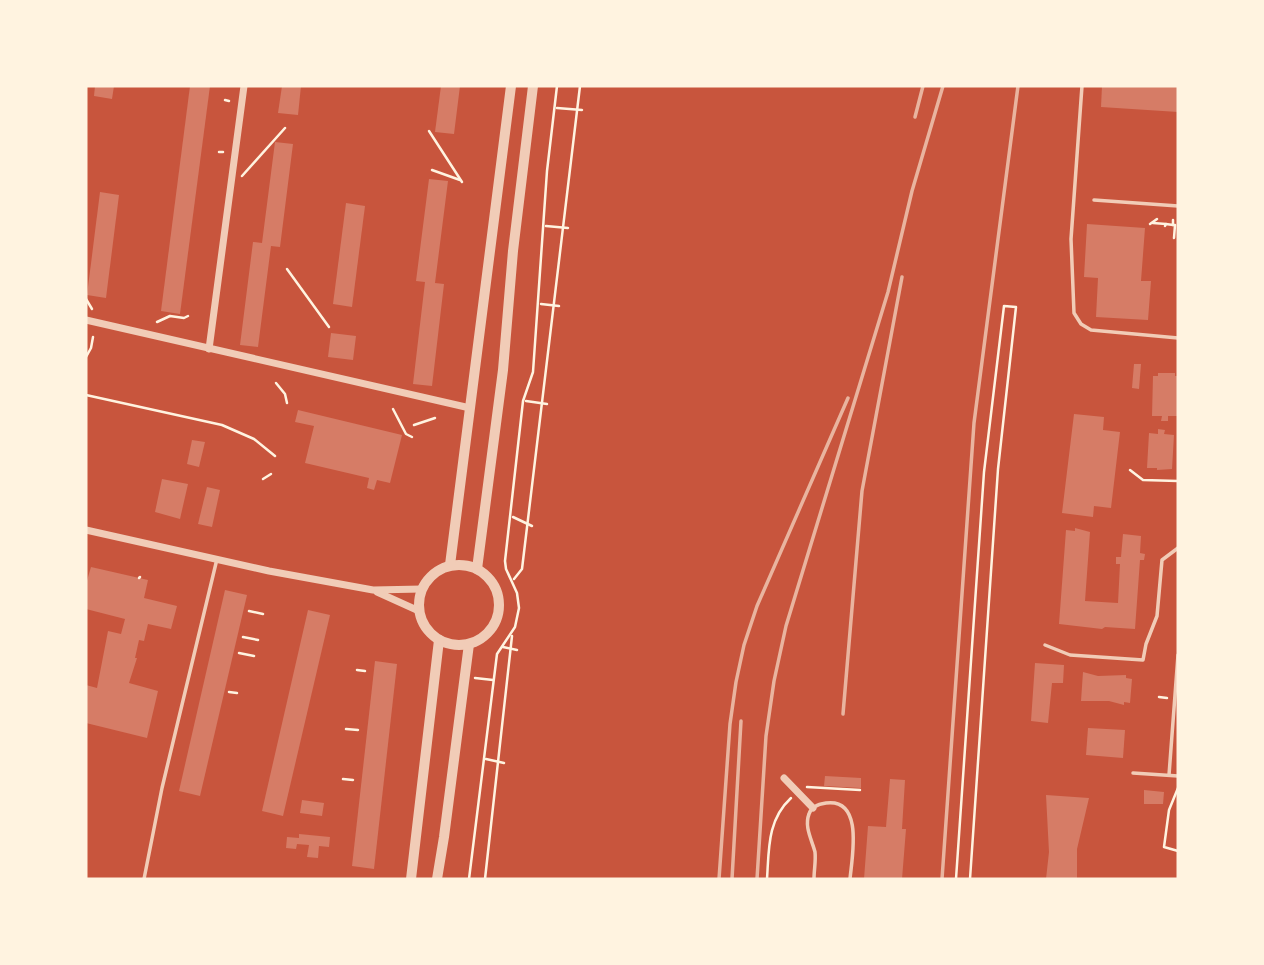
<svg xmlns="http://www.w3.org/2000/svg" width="1264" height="965" font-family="'IBM Plex Sans',sans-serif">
  <rect width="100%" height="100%" fill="#c8553d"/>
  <g fill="#d67c66">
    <path d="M95 86H114L112 99 94 96Z"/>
    <path d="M190 86H210L180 314 161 311Z"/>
    <path d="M282 86H301L298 115 278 113Z"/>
    <path d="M441 86H460L454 134 435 132Z"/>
    <path d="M1102 86H1178V112L1101 107Z"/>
    <path d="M275 142 293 144 280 247 271 246 258 347 240 345 253 242 262 243Z"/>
    <path d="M429 179 448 181 435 283 444 284 432 386 413 384 425 282 416 281Z"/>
    <path d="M100 192 119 195 106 298 87 295Z"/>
    <path d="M346 203 365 206 352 307 333 304Z"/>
    <path d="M1087 224 1145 228 1141 281H1151L1148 320 1096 317 1098 278 1084 277Z"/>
    <path d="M331 333 356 336 353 360 328 357Z"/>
    <path d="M1134 364H1141L1139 389 1132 388Z"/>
    <path d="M1158 373H1175V376H1178V416H1168V421H1161L1162 416H1152L1153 376H1158Z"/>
    <path d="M298 410 402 435 390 483 377 480 374 490 367 488 369 478 305 463 314 426 295 422Z"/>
    <path d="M1074 414 1104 417 1103 430 1120 432 1111 508 1094 506 1093 517 1062 513Z"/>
    <path d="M1158 429 1165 430 1164 434 1174 435 1172 469 1157 470V468H1147L1149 433 1158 434Z"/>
    <path d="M192 440 205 442 199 467 187 464Z"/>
    <path d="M162 479 188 484 180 519 155 512Z"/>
    <path d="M207 487 220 490 212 527 198 524Z"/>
    <path d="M1075 528 1090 532 1085 601 1118 603 1120 564H1116V557H1121L1123 534 1141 536 1140 553 1145 554 1144 560H1140L1135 629 1105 627 1102 629 1059 624 1066 530 1075 531Z"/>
    <path d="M91 567 148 580 144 598 177 606 171 629 148 624 144 641 139 640 135 658H137L129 683 158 691 147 738 86 723V685L97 688 108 631 121 634 125 619 86 609V584Z"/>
    <path d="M225 590 247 595 200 796 179 791Z"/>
    <path d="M308 610 330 615 283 816 262 811Z"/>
    <path d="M375 661 397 664 374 869 352 866Z"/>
    <path d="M1035 663 1064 665 1063 683H1052L1048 723 1031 721Z"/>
    <path d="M1083 672 1098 676 1126 675V678L1132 679 1130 703 1124 702V705L1109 701H1081Z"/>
    <path d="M1088 728 1125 730 1123 758 1086 755Z"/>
    <path d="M825 776 861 778V788L824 786Z"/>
    <path d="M890 779 905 780 902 829H906L902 879H864L868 826 886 827Z"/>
    <path d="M1144 790 1164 792 1163 804H1144Z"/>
    <path d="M1046 795 1089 798 1077 849V879H1046L1049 852Z"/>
    <path d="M302 800 324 803 322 816 300 813Z"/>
    <path d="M299 834 330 837 329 847 319 846 318 858 307 857 309 845 297 844 296 849 286 848 287 837 299 838Z"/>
  </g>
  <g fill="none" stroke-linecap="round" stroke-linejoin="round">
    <g stroke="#fff3e0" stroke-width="2.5">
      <path d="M225 100 229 101"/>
      <path d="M557 108 582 110"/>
      <path d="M429 131 462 182"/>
      <path d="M219 152H223"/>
      <path d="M432 170 460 180"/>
      <path d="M242 176 285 128"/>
      <path d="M1153 223 1166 224"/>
      <path d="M1150 224 1157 219"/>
      <path d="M1173 225H1175L1174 238"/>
      <path d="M546 226 568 228"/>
      <path d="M1165 226 1166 224 1173 225V220"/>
      <path d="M287 269 329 327"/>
      <path d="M86 299 92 309"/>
      <path d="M541 304 559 306"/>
      <path d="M157 322 170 316 184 318 188 316"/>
      <path d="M86 357 91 348 93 337"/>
      <path d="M276 383 285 394 287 403"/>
      <path d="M86 395 222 425 254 439 275 456"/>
      <path d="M526 401 547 404"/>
      <path d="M393 409 406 434 412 437"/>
      <path d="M414 425 435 418"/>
      <path d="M1130 470 1143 480 1178 481"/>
      <path d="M263 479 271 474"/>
      <path d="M513 517 532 526"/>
      <path d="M139 578 140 577"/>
      <path d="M514 579 522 569 580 86"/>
      <path d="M249 611 263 614"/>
      <path d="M243 637 258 640"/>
      <path d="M503 647 517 650"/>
      <path d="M239 653 254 656"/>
      <path d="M357 670 365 671"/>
      <path d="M475 678 493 680"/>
      <path d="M229 692 237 693"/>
      <path d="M1159 697 1167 698"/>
      <path d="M346 729 358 730"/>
      <path d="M486 759 504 763"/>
      <path d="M343 779 353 780"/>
      <path d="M807 787 860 790"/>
      <path d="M1178 788 1169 810 1164 847 1178 851"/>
      <path d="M469 879 497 654 515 627 519 608 517 593 506 569 505 561 523 401 533 372 547 171 557 86"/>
      <path d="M485 879 512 636"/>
      <path d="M767 879C769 850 767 820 791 798"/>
      <path d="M956 879 984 472 1004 306 1016 307 998 469 970 879"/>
    </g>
    <g stroke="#f1ccb7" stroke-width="3.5">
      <path d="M1082 86 1071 239 1074 313 1081 324 1091 330 1178 338"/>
      <path d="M1094 200 1178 206"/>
      <path d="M1045 645 1070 655 1143 660 1146 644 1157 616 1162 560 1178 548"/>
      <path d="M1133 773 1178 776"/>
      <path d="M1169 775 1178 655"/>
      <path d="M144 879 162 788 217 559"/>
      <path d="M814 879C814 870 816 861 815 852 812 840 804 827 809 814 811 807 819 804 826 803 864 798 852 857 850 879"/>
    </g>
    <g stroke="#f1ccb7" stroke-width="7">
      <path d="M86 320 470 408"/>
      <path d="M209 349 244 86"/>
      <path d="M86 530 269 571 373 590 422 589"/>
      <path d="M377 592 419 611"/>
      <path d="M784 778 813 808"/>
    </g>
    <g stroke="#f1ccb7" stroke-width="10">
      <circle cx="459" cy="605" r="40"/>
      <path d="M450 565 511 86"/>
      <path d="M477 569 503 370 513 251 533 86"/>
      <path d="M411 879 439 640"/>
      <path d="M437 879 444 837 469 644"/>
    </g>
    <g stroke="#e9b49f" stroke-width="3.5">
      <path d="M915 117 923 86"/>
      <path d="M843 714 862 491 902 277"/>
      <path d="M719 879 730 724 736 682 744 645 757 606 848 398"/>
      <path d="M732 879 741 721"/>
      <path d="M757 879 766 736 774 681 786 626 888 292 912 191 943 86"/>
      <path d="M942 879 974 423 1018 86"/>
    </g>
  </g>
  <rect width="1264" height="965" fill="none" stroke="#fff3e0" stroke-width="175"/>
</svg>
